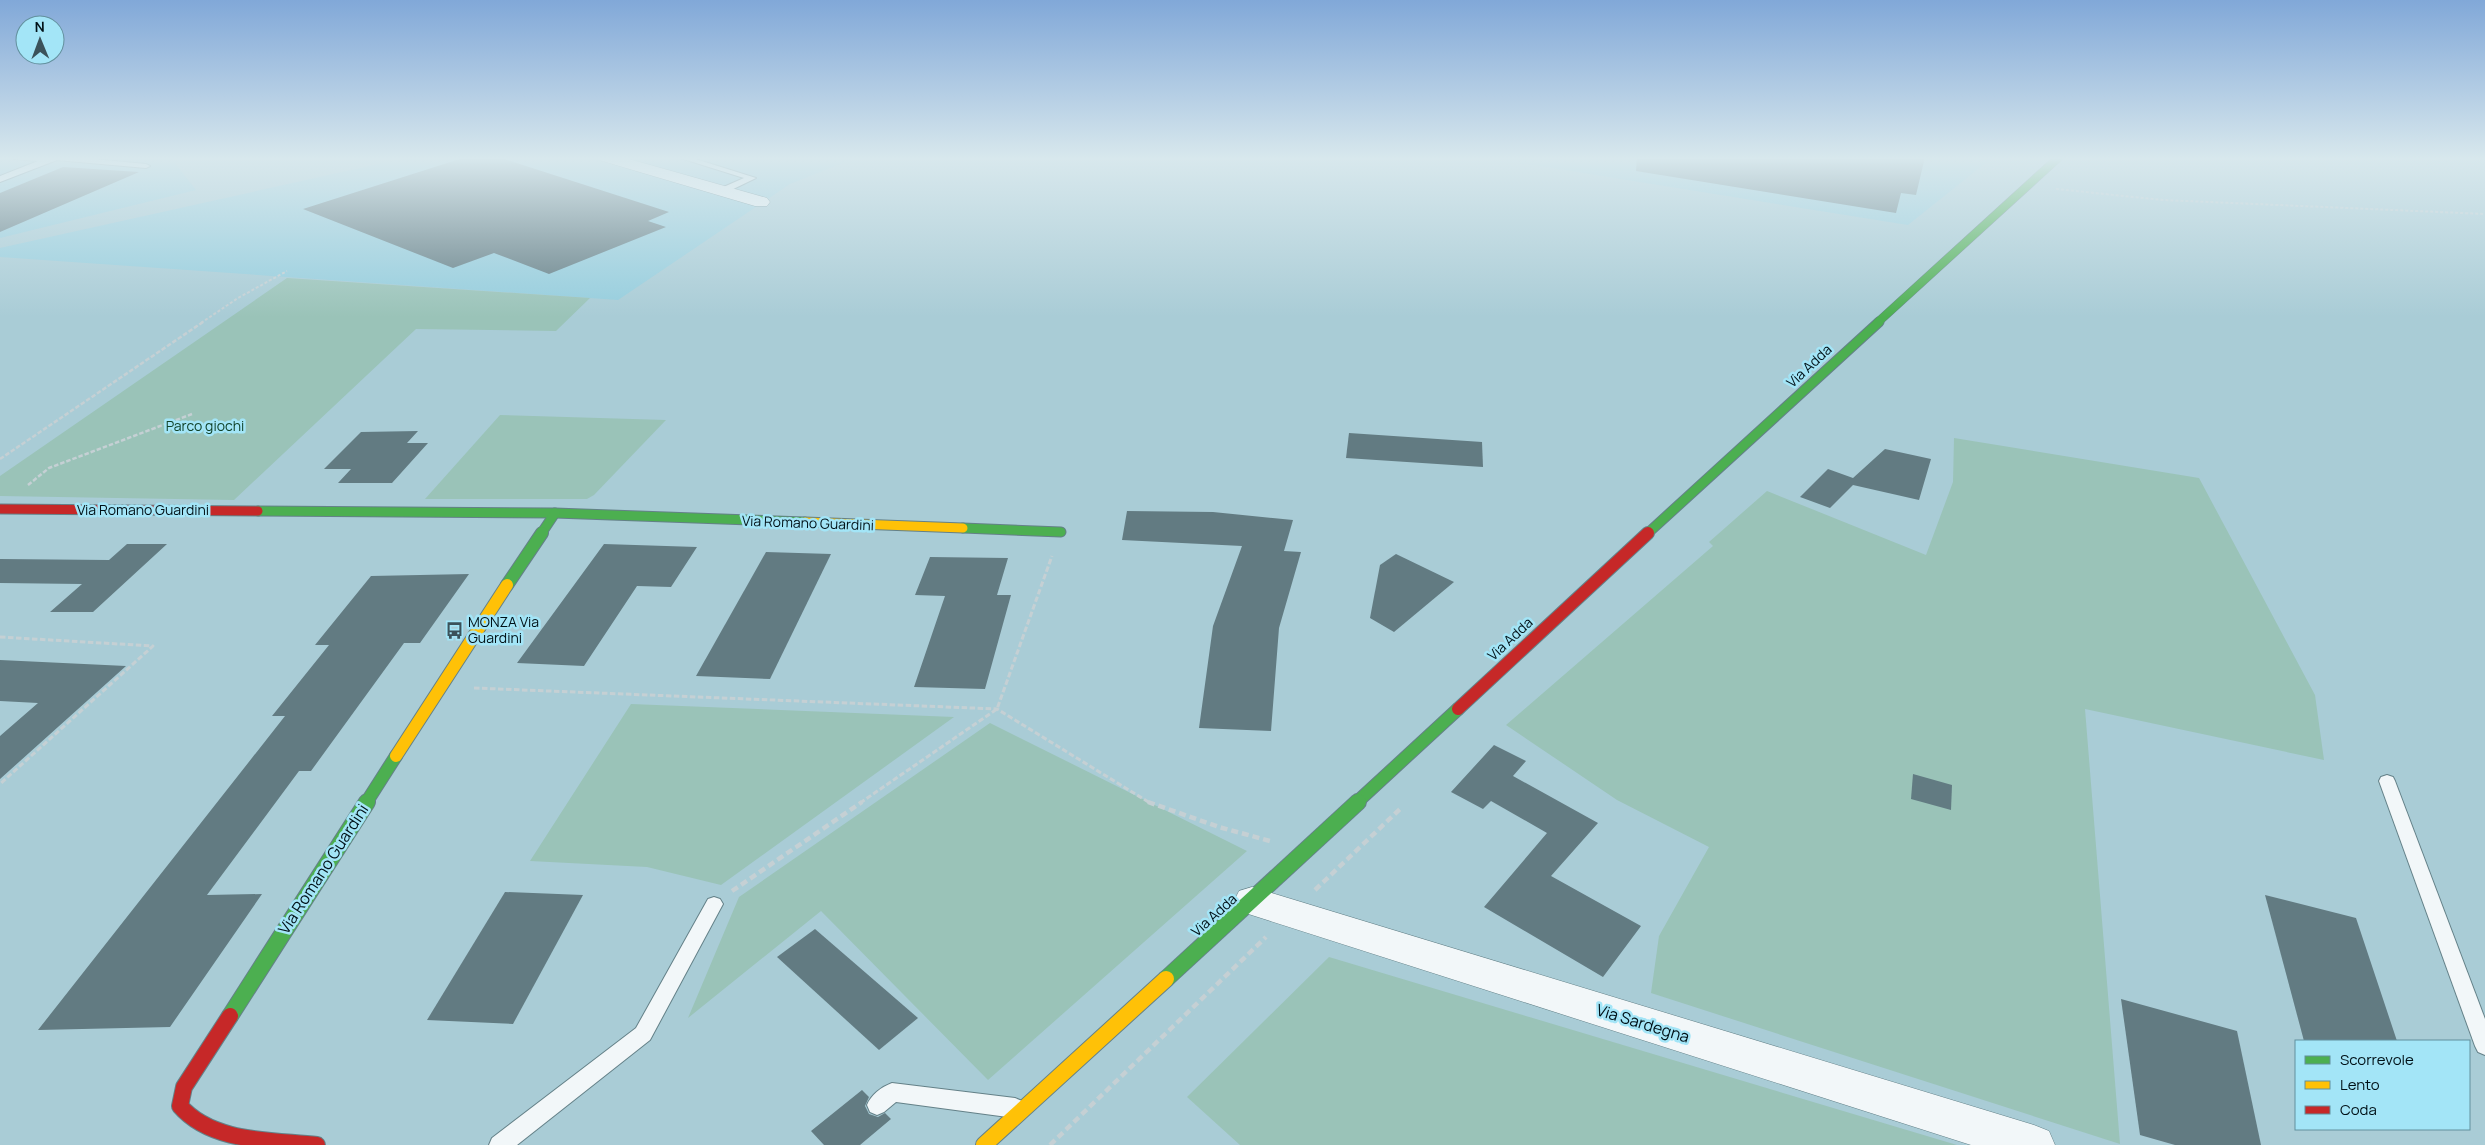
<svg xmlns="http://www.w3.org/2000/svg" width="2485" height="1145" font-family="Manrope,sans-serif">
  <rect width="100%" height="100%" fill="#a9ccd6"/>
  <g fill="#94cddd">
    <path d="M0 157 171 158 196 190 0 238Z"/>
    <path d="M410 157H858L790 184 618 300 0 257V248Z"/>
    <path d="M1483 157H1993L1908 225Z"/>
  </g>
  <g fill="#9ac3b8">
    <path d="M287 278 590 298 556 331 416 329 234 500 0 496V476Z"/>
    <path d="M500 415 666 420 594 495 587 499H425Z"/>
    <path d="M1954 438 2199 478 2315 695 2324 760 2085 709 2120 1144 1651 993 1659 936 1709 847 1617 800 1506 725 1713 546 1709 542 1767 491 1926 555 1953 482Z"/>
    <path d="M631 704 954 717 721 885 647 867 530 861Z"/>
    <path d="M990 723 1247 851 988 1080 821 911 688 1018 739 897Z"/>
    <path d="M1329 957 1957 1145H1240L1187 1097Z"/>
  </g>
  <g fill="#627b82">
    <path d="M466 157H498L669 212 648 221 666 227 549 274 494 253 453 268 303 209Z"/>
    <path d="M1637 157H1925L1916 195 1901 193 1896 213 1636 171Z"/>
    <path d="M63 167 139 172 0 232V193Z"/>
    <path d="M418 431 407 443H428L392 483H338L351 469H324L361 432Z"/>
    <path d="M1349 433 1482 442 1483 467 1346 458Z"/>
    <path d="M1885 449 1931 459 1919 500 1853 485 1830 508 1800 497 1828 469 1853 478Z"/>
    <path d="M1127 511 1213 512 1293 520 1284 551 1301 552 1279 628 1271 731 1199 728 1213 626 1242 546 1122 540Z"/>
    <path d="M127 544H167L93 612H50L82 584 0 583V559L109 560Z"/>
    <path d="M604 544 697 547 671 587 637 586 584 666 517 663Z"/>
    <path d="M766 552 831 554 770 679 696 676Z"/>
    <path d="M1396 554 1454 582 1394 632 1370 618 1380 565Z"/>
    <path d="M930 557 1008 558 997 595H1011L985 689 914 687 945 596 915 595Z"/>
    <path d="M469 574 420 643H404L311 771H299L207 895 262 894 170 1027 38 1030 285 716H272L329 645H315L371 576Z"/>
    <path d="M0 660 126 666 0 779V736L38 703 0 701Z"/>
    <path d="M1494 745 1526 761 1513 776 1598 823 1551 876 1641 926 1603 977 1484 907 1547 833 1491 801 1483 809 1451 792Z"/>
    <path d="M1913 774 1952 785 1951 810 1911 799Z"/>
    <path d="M505 892 583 895 513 1024 427 1020Z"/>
    <path d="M2265 895 2356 918 2397 1041H2304Z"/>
    <path d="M815 929 918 1018 879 1050 777 957Z"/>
    <path d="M2121 999 2237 1031 2261 1145H2175L2140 1135Z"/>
    <path d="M862 1090 869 1097 865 1106 869 1114 878 1117 885 1113 891 1119 860 1145H824L811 1131Z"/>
  </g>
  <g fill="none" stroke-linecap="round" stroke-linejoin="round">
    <defs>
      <g id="lane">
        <path d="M10 157H72L146 164 150 166 146 168 57 160 0 182V176L38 161 14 159Z"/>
        <path d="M677 157H689L756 178 725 193H719V189L744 178Z"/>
        <path d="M2387 775 2393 777 2395 781 2485 1019V1055L2478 1052 2475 1046 2379 781 2381 777Z"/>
        <path d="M714 897 720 899 723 904 650 1040 517 1145H489L492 1138 636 1028 708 899Z"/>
        <path d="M892 1083 1015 1098 1022 1101 1025 1108 1022 1115 1015 1118 896 1102 884 1112 877 1115 870 1112 867 1105C871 1095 881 1087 892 1083Z"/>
      </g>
      <g id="street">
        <path d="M597 157H622L767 198 770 202 767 206H755L599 160Z"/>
        <path d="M1252 887 2034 1125 2049 1131 2055 1145H1971L1239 911 1234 901 1239 891Z"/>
      </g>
      <path id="fast-far3" d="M1877 323 2059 157"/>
      <g id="fast-far2">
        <path d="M258 511 555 513 805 522"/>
        <path d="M963 528 1061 532"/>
        <path d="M1648 533 1879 322"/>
        <path d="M541 534 555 513"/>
      </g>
      <g id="fast-far1">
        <path d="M507 585 542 533"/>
        <path d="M366 803 396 756"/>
        <path d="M1356 803 1458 709"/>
      </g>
      <g id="fast">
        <path d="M1166 979 1358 802"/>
        <path d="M230 1016 367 802"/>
      </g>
      <path id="slow-far2" d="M805 522 963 528"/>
      <path id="slow-far1" d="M396 756 507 585"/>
      <path id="slow" d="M984 1145 1166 979"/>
      <path id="jam-far2" d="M0 509 258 511"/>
      <path id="jam-far1" d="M1458 709 1648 533"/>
      <path id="jam" d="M230 1016 184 1087 180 1106C212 1143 272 1140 317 1145"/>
    </defs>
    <use href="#lane" stroke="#648188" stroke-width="2"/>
    <use href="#street" stroke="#648188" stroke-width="1"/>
    <use href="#fast-far3" stroke="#648188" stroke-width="9"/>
    <use href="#fast-far2" stroke="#648188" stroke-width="11"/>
    <use href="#fast-far1" stroke="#648188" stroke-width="14"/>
    <use href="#fast" stroke="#648188" stroke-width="18"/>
    <use href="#slow-far2" stroke="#648188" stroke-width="11"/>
    <use href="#slow-far1" stroke="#648188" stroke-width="14"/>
    <use href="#slow" stroke="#648188" stroke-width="18"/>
    <use href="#jam-far2" stroke="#648188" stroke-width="11"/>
    <use href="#jam-far1" stroke="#648188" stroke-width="14"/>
    <use href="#jam" stroke="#648188" stroke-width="18"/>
    <g stroke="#c5d0d4" stroke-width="2" stroke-dasharray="3 2" stroke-linecap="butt">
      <path d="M2056 189 2163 200 2485 214"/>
      <path d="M201 323 238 298 287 271"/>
    </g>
    <g stroke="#c5d0d4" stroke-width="2.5" stroke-dasharray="4.5 2" stroke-linecap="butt">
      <path d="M0 459 203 322"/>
      <path d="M28 485 49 468 192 414"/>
    </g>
    <g stroke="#c5d0d4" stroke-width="3" stroke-dasharray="5.5 2.5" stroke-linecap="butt">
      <path d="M0 637 153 646 0 784"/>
      <path d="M474 688 997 709 1150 803"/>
      <path d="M860 803 997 709 1052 556"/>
    </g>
    <g stroke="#c5d0d4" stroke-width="4.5" stroke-dasharray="7 4" stroke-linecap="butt">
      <path d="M1148 802 1219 827 1270 841"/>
      <path d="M1315 890 1401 808"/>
      <path d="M732 891 862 802"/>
      <path d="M1050 1145 1266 937"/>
    </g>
    <use href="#lane" fill="#f2f7f9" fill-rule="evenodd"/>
    <use href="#street" fill="#f2f7f9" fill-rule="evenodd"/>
    <use href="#fast-far3" stroke="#4caf50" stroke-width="8"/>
    <use href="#fast-far2" stroke="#4caf50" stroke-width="9"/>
    <use href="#fast-far1" stroke="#4caf50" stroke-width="12"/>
    <use href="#fast" stroke="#4caf50" stroke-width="16"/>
    <use href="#slow-far2" stroke="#ffc107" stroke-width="9"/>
    <use href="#slow-far1" stroke="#ffc107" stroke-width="12"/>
    <use href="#slow" stroke="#ffc107" stroke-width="16"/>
    <use href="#jam-far2" stroke="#c62828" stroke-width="9"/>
    <use href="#jam-far1" stroke="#c62828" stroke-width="12"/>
    <use href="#jam" stroke="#c62828" stroke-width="16"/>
  </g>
  <linearGradient id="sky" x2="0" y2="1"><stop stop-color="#81a8d8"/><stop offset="0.5" stop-color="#d8e8ed"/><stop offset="1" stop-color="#d8e8ed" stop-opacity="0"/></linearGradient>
  <rect width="2485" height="317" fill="url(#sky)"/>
  <defs>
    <symbol id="bus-bare" viewBox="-9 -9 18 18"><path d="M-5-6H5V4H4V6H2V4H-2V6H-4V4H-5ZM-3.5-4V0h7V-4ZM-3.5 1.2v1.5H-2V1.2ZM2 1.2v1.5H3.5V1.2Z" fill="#3b525a" stroke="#a3e5f7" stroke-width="2.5" paint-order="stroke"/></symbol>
  </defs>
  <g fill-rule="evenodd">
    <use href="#bus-bare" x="442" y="618" width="25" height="25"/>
  </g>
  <g text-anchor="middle" stroke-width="5" stroke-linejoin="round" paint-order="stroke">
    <g font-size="14" fill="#001117" stroke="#a3e5f7">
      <text transform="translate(1809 366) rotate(-43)" y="5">Via Adda</text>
      <text x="143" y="515">Via Romano Guardini</text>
      <text transform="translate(808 523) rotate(2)" y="5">Via Romano Guardini</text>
      <text transform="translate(1510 639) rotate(-43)" y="5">Via Adda</text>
      <text transform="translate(1214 915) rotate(-42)" y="5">Via Adda</text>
    </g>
    <g font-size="14" fill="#114229" stroke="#a3e5f7">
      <text x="205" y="431">Parco giochi</text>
    </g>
    <g font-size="14" fill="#001117" stroke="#a3e5f7" text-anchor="start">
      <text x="468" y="627">MONZA Via<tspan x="468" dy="16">Guardini</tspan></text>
    </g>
    <g font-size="16" fill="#001117" stroke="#a3e5f7">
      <text transform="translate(323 869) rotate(-57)" y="6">Via Romano Guardini</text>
      <text transform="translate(1643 1023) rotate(17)" y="6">Via Sardegna</text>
    </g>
  </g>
  <rect x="2295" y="1040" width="175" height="90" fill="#a3e5f7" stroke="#62909d"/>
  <rect x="2305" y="1056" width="25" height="8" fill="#4caf50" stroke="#62909d"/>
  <text x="2340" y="1065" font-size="15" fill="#001117">Scorrevole</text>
  <rect x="2305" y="1081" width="25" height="8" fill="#ffc107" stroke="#62909d"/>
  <text x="2340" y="1090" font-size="15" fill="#001117">Lento</text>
  <rect x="2305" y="1106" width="25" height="8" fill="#c62828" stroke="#62909d"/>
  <text x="2340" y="1115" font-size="15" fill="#001117">Coda</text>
  <g transform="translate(40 40) rotate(359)"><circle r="24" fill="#a3e5f7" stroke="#62909d"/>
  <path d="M0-4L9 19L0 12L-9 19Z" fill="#3b525a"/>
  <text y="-8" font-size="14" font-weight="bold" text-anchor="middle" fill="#001117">N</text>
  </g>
</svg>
